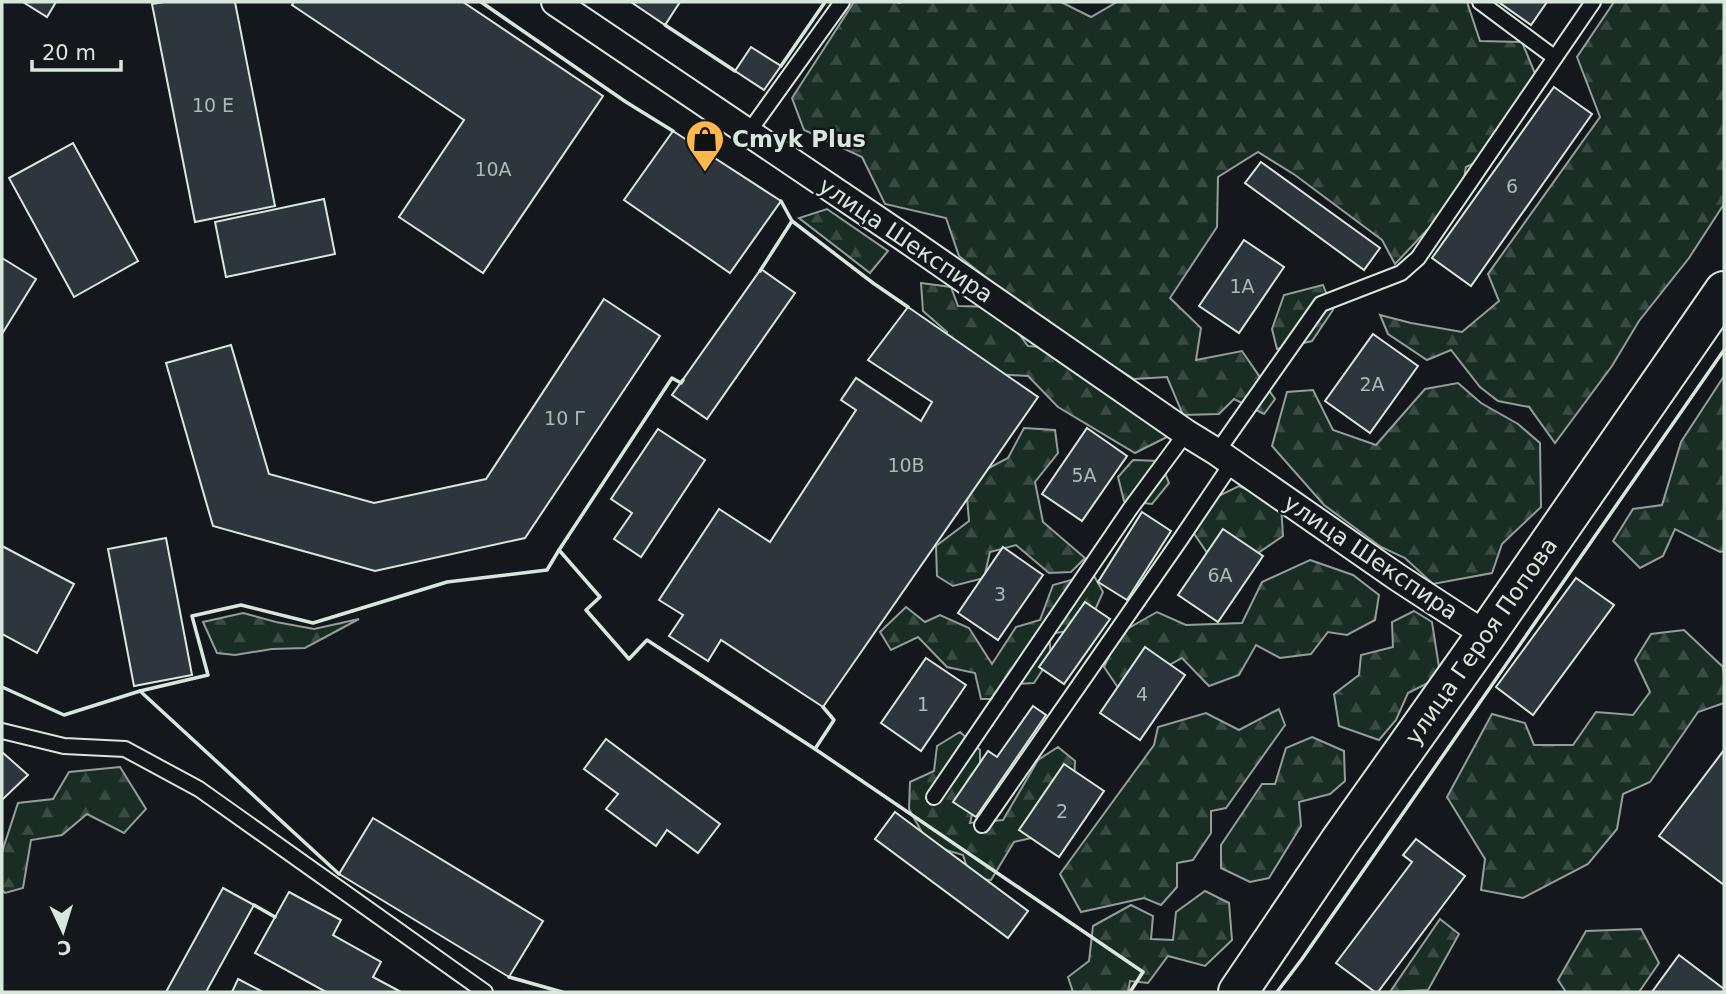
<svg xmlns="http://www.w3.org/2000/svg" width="1726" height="994" font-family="'DejaVu Sans',sans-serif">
  <defs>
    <pattern id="forest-firs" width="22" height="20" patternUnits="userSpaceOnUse" patternTransform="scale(1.75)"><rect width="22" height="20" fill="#1a2d24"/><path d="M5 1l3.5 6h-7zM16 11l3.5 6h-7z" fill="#3b4b43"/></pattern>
  </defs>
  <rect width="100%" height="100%" fill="#14181c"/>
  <g fill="url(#forest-firs)" stroke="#939e99" stroke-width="2">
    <path d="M854 2H897L899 3 902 2H1061L1091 17 1117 2H1467L1480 41 1522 42 1541 88 1498 152 1466 167 1461 194 1395 264 1382 240 1295 175 1258 152 1218 177 1217 227 1170 298 1201 328 1196 360 1242 351 1275 399 1264 414 1234 399 1219 414 1183 415 1167 377 1134 379 1038 319 959 256 946 218 885 204 862 157 804 130 792 98Z"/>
    <path d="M1614 2H1724V204L1689 258 1639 321 1612 366 1555 443 1529 407 1498 401 1480 387 1451 350 1427 360 1388 334 1380 315 1411 323 1462 332 1499 301 1488 274 1600 117 1577 57Z"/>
    <path d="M827 209 888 251 870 273 799 218Z"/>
    <path d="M921 283 951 287 958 306 999 307 1028 346 1057 348 1171 435 1135 453 1058 407 1028 376 977 373 948 358 947 332 923 311Z"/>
    <path d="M1323 285 1333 310 1312 341 1277 349 1272 329 1284 295Z"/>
    <path d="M1724 376V551L1720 552 1675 529 1663 556 1640 568 1613 541 1633 509 1662 505 1681 442Z"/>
    <path d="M1458 383 1481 403 1518 424 1540 443 1541 507 1502 544 1492 573 1433 584 1405 558 1381 547 1324 505 1272 446 1287 392 1313 390 1333 430 1376 445 1425 389Z"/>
    <path d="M1024 428 1055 430 1058 453 1035 482 1043 522 1085 558 1071 572 1049 573 1016 545 990 552 984 578 953 586 937 576 936 546 969 521 967 497 985 470 1008 458Z"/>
    <path d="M1133 460 1160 461 1169 483 1152 504 1124 501 1118 477Z"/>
    <path d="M1239 486 1281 505 1283 536 1245 562 1210 557 1193 532 1200 505Z"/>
    <path d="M1310 560 1353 575 1379 595 1375 620 1347 635 1328 632 1311 654 1280 658 1256 645 1239 675 1209 686 1182 658 1121 692 1104 667 1120 633 1157 612 1186 625 1242 623 1262 582Z"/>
    <path d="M1093 574 1103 592 1087 628 1049 634 1051 657 1034 683 1016 684 1011 699H981L975 673 947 667 918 637 891 650 880 632 906 607 925 622 940 615 969 628 992 664 1016 627 1040 620 1053 585Z"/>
    <path d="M1414 611 1432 622 1439 667 1428 683 1408 693 1396 720 1379 740 1339 726 1334 694 1359 675 1361 655 1393 647 1392 622Z"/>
    <path d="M243 613 276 622 314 629 359 619 305 648 272 649 235 655 217 653 203 622Z"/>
    <path d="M1684 630 1723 667 1724 677V703L1698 712 1650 782 1623 794 1617 829 1588 864 1523 898 1481 890 1485 859 1447 797 1492 714 1525 723 1534 745H1573L1596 712 1633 715 1650 692 1635 660 1651 634Z"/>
    <path d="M1279 709 1285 725 1226 808 1211 811V833L1193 860 1177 863V887L1161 905 1144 898 1081 912 1060 874 1154 745 1158 727 1206 713 1239 730Z"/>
    <path d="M960 732 980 750V782L970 823 1003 820 1038 760 1058 747 1075 761 1073 806 1057 832 1014 842 991 880 971 879 963 855 929 845 909 809 910 782 934 771 937 746Z"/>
    <path d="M1312 737 1344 751 1345 781 1330 794 1299 802 1301 826 1269 878 1250 882 1221 868V845L1262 784H1275L1286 748Z"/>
    <path d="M120 767 146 809 124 833 87 814 62 835 31 840 23 888 5 893 2 890V852L18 803 53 799 69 772Z"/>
    <path d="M1205 891 1229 903 1232 940 1205 966 1168 956 1148 983 1130 981 1128 992H1073L1068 977 1089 961 1093 926 1131 905 1153 916 1151 939 1173 940 1176 912Z"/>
    <path d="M1440 919 1459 934 1428 990 1390 992Z"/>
    <path d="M1641 929 1659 963 1639 992H1566L1558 980 1586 931Z"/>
  </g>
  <g fill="#2c363c" stroke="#d8e6dc" stroke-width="2">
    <path d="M23 2H56L47 17Z"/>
    <path d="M164 2H235L275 206 195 222 152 4Z"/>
    <path d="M294 2H463L603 96 483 273 399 217 464 120 292 5Z"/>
    <path d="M631 2H680L665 25Z"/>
    <path d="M1501 2H1547L1531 25 1500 3Z"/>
    <path d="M751 47 781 66 764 90 735 71Z"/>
    <path d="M1554 87 1592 114 1471 286 1432 258Z"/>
    <path d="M673 131 781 201 730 273 624 200Z"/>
    <path d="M73 143 138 261 74 297 9 178Z"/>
    <path d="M1261 162 1380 248 1364 270 1245 183Z"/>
    <path d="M324 199 335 254 226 277 215 222Z"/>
    <path d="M1244 240 1284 267 1239 333 1199 306Z"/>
    <path d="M2 258 36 279 2 334Z"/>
    <path d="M761 269 795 293 707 419 672 395Z"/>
    <path d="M604 299 660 336 525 538 375 571 213 526 166 363 231 345 269 474 374 503 486 479Z"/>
    <path d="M908 307 1038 397 823 707 721 640 708 661 669 636 683 615 659 600 719 509 770 542 856 410 841 400 856 378 921 421 932 402 868 360Z"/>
    <path d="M1373 334 1418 366 1370 433 1325 401Z"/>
    <path d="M1087 428 1127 456 1082 521 1042 494Z"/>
    <path d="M658 429 705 460 641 557 614 539 632 513 611 499Z"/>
    <path d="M1142 512 1171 531 1127 600 1098 582Z"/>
    <path d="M1223 529 1263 556 1218 622 1178 595Z"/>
    <path d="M166 538 192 675 134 686 108 549Z"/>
    <path d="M2 546 74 584 37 653 2 634Z"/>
    <path d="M1003 547 1043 575 998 640 958 613Z"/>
    <path d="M1576 578 1614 605 1533 715 1496 687Z"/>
    <path d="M1085 602 1110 619 1064 684 1039 667Z"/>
    <path d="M1145 647 1185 675 1140 740 1100 713Z"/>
    <path d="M926 658 966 685 921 751 881 723Z"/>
    <path d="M1033 706 1046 715 976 817 953 802 988 751 997 757Z"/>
    <path d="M606 739 720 824 698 853 667 830 656 846 606 809 618 794 584 769Z"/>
    <path d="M1724 750V885L1659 836Z"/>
    <path d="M2 752 28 775 2 800Z"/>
    <path d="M1064 764 1104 791 1059 857 1019 830Z"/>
    <path d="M895 812 1028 911 1008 938 875 839Z"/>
    <path d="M373 818 543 921 509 977 339 874Z"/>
    <path d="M1416 839 1465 876 1378 992H1375L1336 963 1412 862 1403 855Z"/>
    <path d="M223 888 254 905 206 992H166Z"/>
    <path d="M289 892 341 920 333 935 381 962 373 977 401 992H326L255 953Z"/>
    <path d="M1679 955 1724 989V992H1652Z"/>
    <path d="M238 979 263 992H232Z"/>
  </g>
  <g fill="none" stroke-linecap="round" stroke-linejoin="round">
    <defs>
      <g id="lane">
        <path d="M1480 2 1554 57"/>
        <path d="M748 133 842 2"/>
        <path d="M1217 452 1321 304 1401 273 1418 258 1593 2"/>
        <path d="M2 731 64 746 125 749 199 789 485 992"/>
        <path d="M934 797 1130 509 1186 433"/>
        <path d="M982 825 1180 540 1232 463"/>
      </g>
      <path id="street" d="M555 2 906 239 1186 433 1217 452 1397 577 1486 635"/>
      <path id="secondary" d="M1238 992 1340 841 1486 635 1724 291"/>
    </defs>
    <use href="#lane" stroke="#d8e6dc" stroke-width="18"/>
    <use href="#street" stroke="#d8e6dc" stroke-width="30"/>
    <use href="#secondary" stroke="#d8e6dc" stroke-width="42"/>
    <use href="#lane" stroke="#14181c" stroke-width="14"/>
    <use href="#street" stroke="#14181c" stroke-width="26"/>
    <use href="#secondary" stroke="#14181c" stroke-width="38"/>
    <g stroke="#d8e6dc" stroke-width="3.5">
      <path d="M481 2 626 102 673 131"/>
      <path d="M665 25 735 71"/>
      <path d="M781 66 825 2"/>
      <path d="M781 201 792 221 873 283 908 307"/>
      <path d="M760 271 792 221"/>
      <path d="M559 550 600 597 586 610 629 659 647 640 815 749 1143 972 1130 992"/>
      <path d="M2 687 64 715 140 691 208 675 192 616 241 605 313 623 447 582 547 570 559 550 672 378 681 383 683 380"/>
      <path d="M140 691 339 874"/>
      <path d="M815 749 834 720 823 707"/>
      <path d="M254 905 275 917"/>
      <path d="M509 977 562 992"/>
      <path d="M1277 992 1302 959 1724 350"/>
    </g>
  </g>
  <defs>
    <symbol id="shop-pin" viewBox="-11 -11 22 30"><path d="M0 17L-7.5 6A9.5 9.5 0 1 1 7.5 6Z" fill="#ffb74d" stroke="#14181c"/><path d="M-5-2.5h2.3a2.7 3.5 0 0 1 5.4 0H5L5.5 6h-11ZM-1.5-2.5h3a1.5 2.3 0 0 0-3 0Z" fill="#111"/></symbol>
  </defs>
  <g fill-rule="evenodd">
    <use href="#shop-pin" x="683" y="117" width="44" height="60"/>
  </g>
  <g text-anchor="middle" stroke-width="5" stroke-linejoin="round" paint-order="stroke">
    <g font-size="19" fill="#adbab4">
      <text x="213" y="112">10 Е</text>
      <text x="493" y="176">10А</text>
      <text x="1512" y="193">6</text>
      <text x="1242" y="293">1А</text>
      <text x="1372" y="391">2А</text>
      <text x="565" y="425">10 Г</text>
      <text x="906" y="472">10В</text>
      <text x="1084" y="482">5А</text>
      <text x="1220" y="582">6А</text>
      <text x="1000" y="601">3</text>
      <text x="1142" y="701">4</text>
      <text x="923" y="711">1</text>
      <text x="1062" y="818">2</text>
    </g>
    <g font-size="23" font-weight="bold" fill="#d8e6dc" stroke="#14181c" text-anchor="start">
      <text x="732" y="147">Cmyk Plus</text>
    </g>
    <g font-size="23" fill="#d8e6dc" stroke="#14181c">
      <text transform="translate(906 240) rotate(34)" y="8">улица Шекспира</text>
      <text transform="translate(1371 557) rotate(34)" y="8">улица Шекспира</text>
      <text transform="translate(1481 641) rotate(-55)" y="8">улица Героя Попова</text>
    </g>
  </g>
  <rect width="1726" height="994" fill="none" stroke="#d8e6dc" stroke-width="7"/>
  <g transform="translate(63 931) rotate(176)" stroke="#14181c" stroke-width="5" paint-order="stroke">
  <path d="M0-5L12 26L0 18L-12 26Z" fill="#d8e6dc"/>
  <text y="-10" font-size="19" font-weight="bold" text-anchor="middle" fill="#d8e6dc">С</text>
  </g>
  <path d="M32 60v10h89v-10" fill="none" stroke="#d8e6dc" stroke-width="3.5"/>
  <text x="42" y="60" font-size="21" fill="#d8e6dc" stroke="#14181c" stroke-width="5" paint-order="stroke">20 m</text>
</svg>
